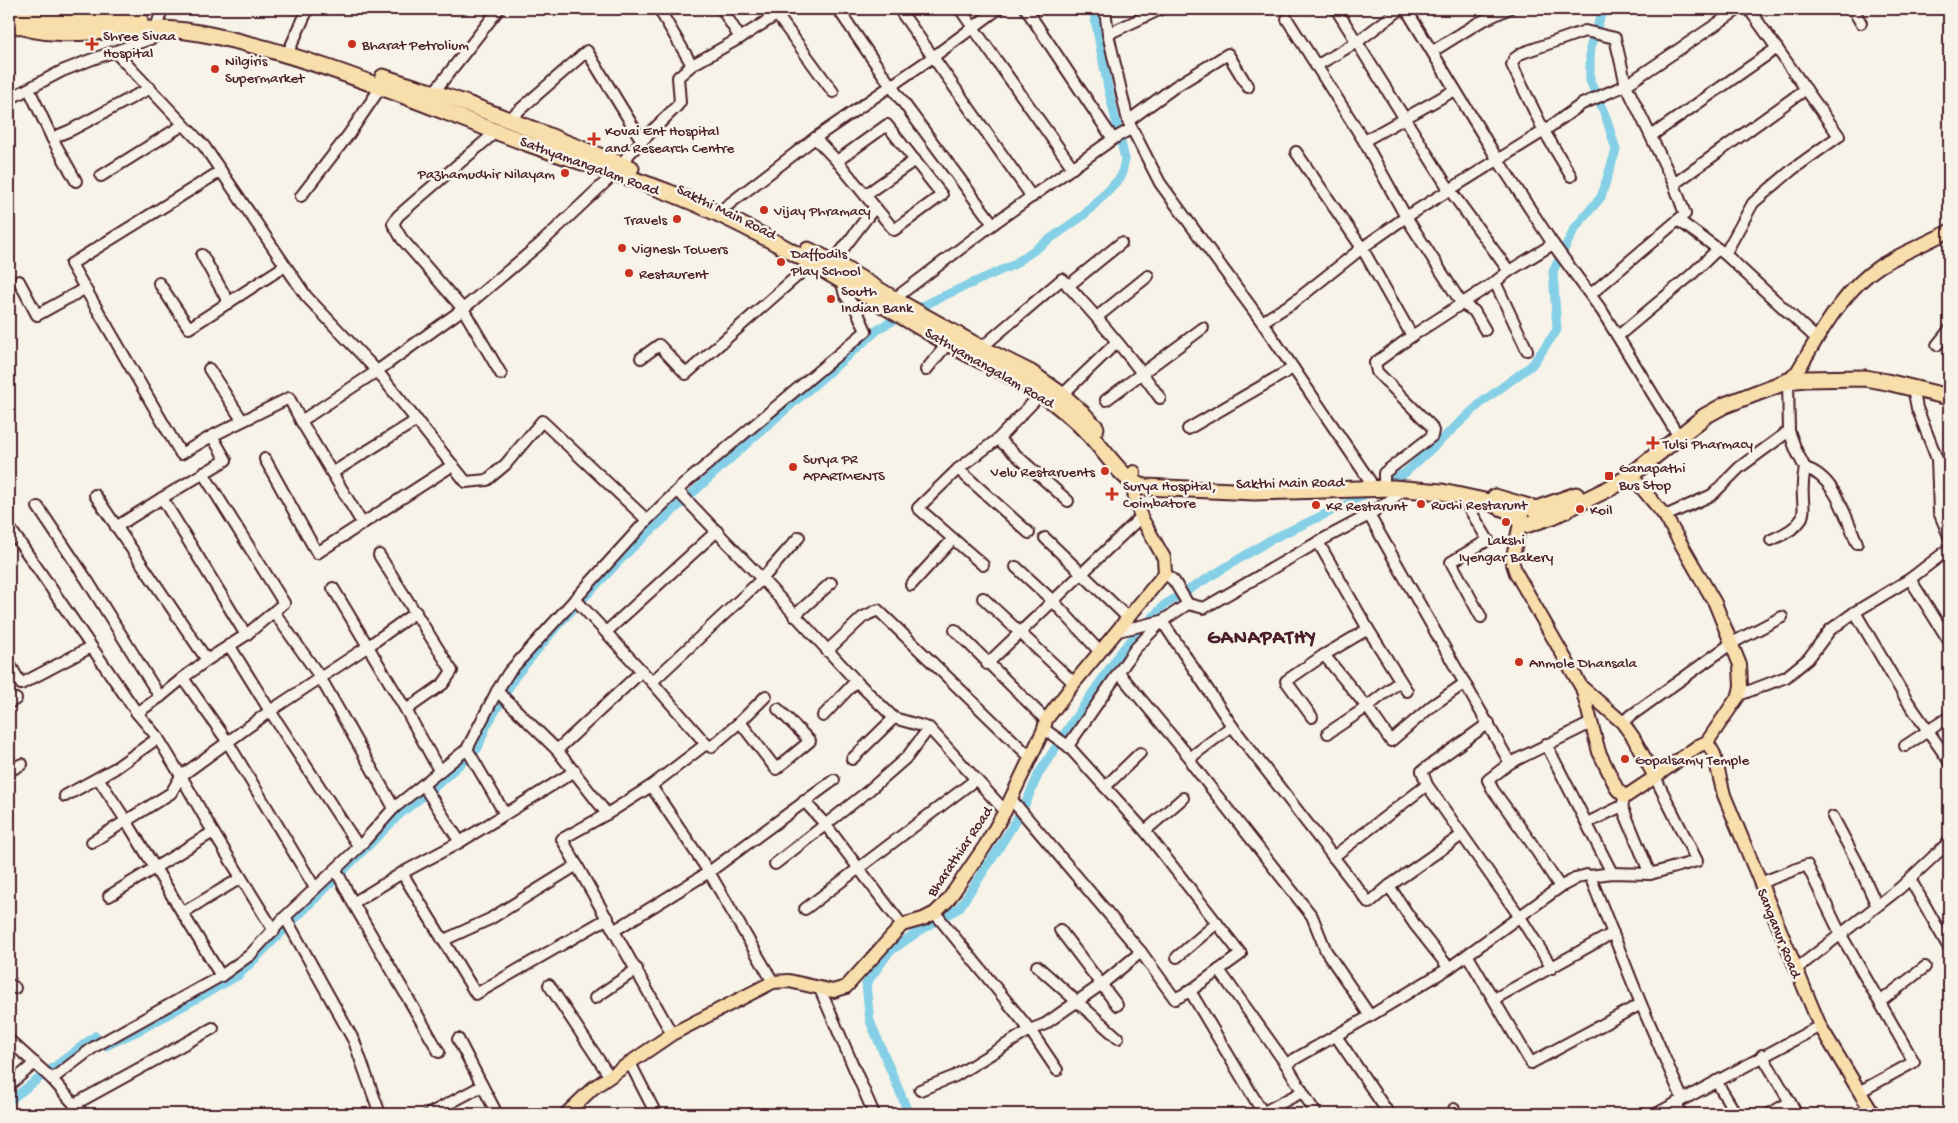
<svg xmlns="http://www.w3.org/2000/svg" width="1958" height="1123" font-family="'Gochi Hand',sans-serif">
  <rect width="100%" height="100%" fill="#f7f3e8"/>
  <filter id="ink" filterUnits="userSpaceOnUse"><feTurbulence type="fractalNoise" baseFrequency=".02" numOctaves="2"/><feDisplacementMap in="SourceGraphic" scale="10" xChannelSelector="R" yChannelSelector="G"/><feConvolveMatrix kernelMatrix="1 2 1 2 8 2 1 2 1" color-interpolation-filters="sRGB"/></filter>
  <g filter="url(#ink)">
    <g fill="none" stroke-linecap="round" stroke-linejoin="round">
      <g stroke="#85d0e6" stroke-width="9">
        <path d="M9 1101 95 1036 106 1046 140 1030 239 975 400 814 437 785 478 748 486 727 515 677 559 624 631 549 763 429 881 327 941 297 1013 265 1084 215 1121 177 1125 159 1108 88 1093 9"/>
        <path d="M909 1114 870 1021 866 984 889 952 922 929 959 908 996 853 1024 807 1039 773 1073 721 1123 649 1164 605 1270 540 1349 503 1405 473 1482 402 1532 365 1557 330 1553 271 1575 228 1601 197 1616 150 1606 117 1590 81V48L1603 9"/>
      </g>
      <defs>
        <g id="minor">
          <path d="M659 9 692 65"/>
          <path d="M722 9 740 38"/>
          <path d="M838 9 891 86 993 224"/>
          <path d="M899 9 1032 197"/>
          <path d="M960 9 1073 168"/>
          <path d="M1026 9 1113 139"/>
          <path d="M1105 9 1108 34 1128 121 1160 183 1262 322 1370 481"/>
          <path d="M1336 9 1449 189 1509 271"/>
          <path d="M1406 9 1498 160 1553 244 1602 311 1676 432"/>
          <path d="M1853 9 1861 23"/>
          <path d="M777 15 833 92"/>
          <path d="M1287 19 1364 141 1406 217 1462 304 1474 311 1485 330"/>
          <path d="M1108 34 1161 9"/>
          <path d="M290 48 308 9"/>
          <path d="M1433 51 1478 23 1508 9"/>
          <path d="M115 52 204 146 306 296 377 371 463 309 541 243 615 173 630 153 677 106 680 102 678 77 692 65 740 38 786 9"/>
          <path d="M1316 66 1357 42 1401 9"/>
          <path d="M29 89 52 138 71 130 150 88"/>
          <path d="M434 92 499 9"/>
          <path d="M9 99 62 71 90 60 153 38 162 9"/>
          <path d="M508 120 587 51 642 141"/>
          <path d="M1128 121 1176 86 1228 54 1248 87"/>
          <path d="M497 131 414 202 398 216 393 224 402 239 463 309 501 374"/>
          <path d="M1651 136 1777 48"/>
          <path d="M52 138 76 181"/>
          <path d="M815 138 837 161 875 207 833 262"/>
          <path d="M1364 141 1455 90"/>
          <path d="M1296 152 1362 248 1412 336"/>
          <path d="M837 161 887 125 942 195 894 230 875 207"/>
          <path d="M101 176 183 125"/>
          <path d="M1674 184 1806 89"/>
          <path d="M865 195 915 160"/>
          <path d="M301 196 349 134 381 87"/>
          <path d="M724 208 815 138 933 57 998 9"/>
          <path d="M1678 220 1725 254 1753 203 1793 169 1839 136 1749 9"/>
          <path d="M1725 254 1817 339"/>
          <path d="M202 255 229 303"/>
          <path d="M19 281 37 315 84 289"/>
          <path d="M1495 282 1527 350"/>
          <path d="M159 283 189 328 285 266"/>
          <path d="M1068 286 1121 243"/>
          <path d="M1591 294 1685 214 1674 184 1626 85 1739 9"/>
          <path d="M894 299 993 224 1113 139 1131 129"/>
          <path d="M1097 317 1148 276"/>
          <path d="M1262 322 1294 302 1362 248 1406 217 1544 131 1582 104 1626 85 1615 38 1585 31 1522 53 1514 59 1512 65 1544 131 1571 176"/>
          <path d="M1618 336 1691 275 1718 249"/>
          <path d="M1937 345 1949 330"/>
          <path d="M981 348 1062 279C1097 317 1131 356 1160 398"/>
          <path d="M641 358 659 345 686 374 813 262"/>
          <path d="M209 369 242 420"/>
          <path d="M926 370 948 343"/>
          <path d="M1913 388 1917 408 1937 459 1939 512 1949 536"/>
          <path d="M1062 395 1117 342"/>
          <path d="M1106 400 1203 328"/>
          <path d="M301 421 362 523"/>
          <path d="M1188 429 1293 368"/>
          <path d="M212 436 181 454 71 264 221 171"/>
          <path d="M998 439 1068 501"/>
          <path d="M265 459 317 553 453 465"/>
          <path d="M1805 468C1835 476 1846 518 1857 543"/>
          <path d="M958 469 1029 533"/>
          <path d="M203 473 284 603 246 635"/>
          <path d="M332 473 417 420"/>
          <path d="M1384 481V473L1432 436 1433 431 1431 426 1377 372 1375 363 1412 336 1495 282 1509 271 1553 244"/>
          <path d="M678 491 762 579 856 681 894 718 929 728 1005 811"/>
          <path d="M95 495 207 660 246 635 162 498 226 460 212 436 289 398 301 421 377 371 466 482 487 480 505 465 542 421 647 520"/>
          <path d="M1461 495 1488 540 1451 562 1481 617"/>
          <path d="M38 507 87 580 160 697"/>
          <path d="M1369 515 1406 489"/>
          <path d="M1665 516 1712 495 1740 467 1789 431 1788 381"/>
          <path d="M9 527 137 713"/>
          <path d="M116 527 162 498"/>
          <path d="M1045 538 1128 618"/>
          <path d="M1771 540C1822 518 1795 509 1805 468L1796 450 1789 431"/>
          <path d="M1318 542 1368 629 1407 691"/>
          <path d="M379 555 452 671 443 684 406 710"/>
          <path d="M983 565 918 508 958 469 998 439 1042 393"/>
          <path d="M1016 567 1053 601 1100 652"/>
          <path d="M1165 573 1174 581 1188 604 1204 608 1318 542 1369 515 1510 763 1591 723"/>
          <path d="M1910 579 1949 641"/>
          <path d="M911 585 953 539"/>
          <path d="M333 588 406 710 440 772"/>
          <path d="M983 598 1074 683"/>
          <path d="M575 599 652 682 706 744 651 786 709 872 773 982"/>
          <path d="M274 612 320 677 394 808"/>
          <path d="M1855 612 1906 699 1949 761"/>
          <path d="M794 616 831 583"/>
          <path d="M955 630 1046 720"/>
          <path d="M1118 631 1162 621 1232 726 1195 754 1191 759 1192 764 1312 916 1326 951 1370 1016"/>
          <path d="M606 632 717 531"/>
          <path d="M229 645 270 711 359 847"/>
          <path d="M827 651 863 617 878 610 1030 757"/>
          <path d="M1324 655 1367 707 1391 741 1433 705 1465 683"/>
          <path d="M207 660 183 678 227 741 315 888"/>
          <path d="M9 663 21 684 91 647"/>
          <path d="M987 664 1141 517"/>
          <path d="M1119 673 1191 759"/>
          <path d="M652 682 762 579 799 537"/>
          <path d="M497 691 557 750 607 814"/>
          <path d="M1739 695 1786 677 1808 659 1830 630 1855 612 1910 579 1949 549"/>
          <path d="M9 703 16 699"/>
          <path d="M823 716 856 681"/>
          <path d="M1312 717 1286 681 1324 655 1368 629"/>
          <path d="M740 722 776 769 810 741 778 709"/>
          <path d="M1622 722 1732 643 1782 617"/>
          <path d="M1489 723 1422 771 1427 785 1520 917 1552 968"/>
          <path d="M1232 726 1369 903 1389 886 1462 835"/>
          <path d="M1044 729 1068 746 1145 831 1241 954 1190 991"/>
          <path d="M1328 733 1367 707 1400 681"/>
          <path d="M706 744 711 747 740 722 766 696"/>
          <path d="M1546 744 1612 873"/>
          <path d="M1068 746 1135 649 1162 621 1188 604"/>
          <path d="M1905 746 1949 717"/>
          <path d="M467 749 505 814"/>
          <path d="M557 750 642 671"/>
          <path d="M852 759 894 718"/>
          <path d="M1510 763 1488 780 1493 790 1530 841 1560 887"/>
          <path d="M9 771 22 764"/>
          <path d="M98 778 127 822 221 976"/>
          <path d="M423 785 460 842"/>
          <path d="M651 786 607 814 562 839 672 1034"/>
          <path d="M1105 787 1140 753"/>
          <path d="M65 796 114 769 158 738"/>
          <path d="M1011 799 1141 952 1175 999 1190 991 1263 1113"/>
          <path d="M804 801 825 824 902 925"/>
          <path d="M1833 817 1858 864 1877 906"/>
          <path d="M1587 823 1622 806"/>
          <path d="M1145 831 1183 798"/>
          <path d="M92 842 171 793 181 776 158 738 137 713 160 697 183 678"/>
          <path d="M1333 857 1427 785"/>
          <path d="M775 864 867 792 907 757 929 728"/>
          <path d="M336 870 353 903 402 873 460 842 575 771"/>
          <path d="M402 873 476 994 608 918"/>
          <path d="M1650 874 1697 861 1655 777"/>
          <path d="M1590 876 1641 1004 1682 1098"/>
          <path d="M1910 879 1949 948"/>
          <path d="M1760 883 1807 865 1841 935 1914 1062 1859 1092"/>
          <path d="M1389 886 1415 925 1449 968"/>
          <path d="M109 896 213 832"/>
          <path d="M353 903 439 1052"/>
          <path d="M805 909 975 780"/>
          <path d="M182 913 241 878"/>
          <path d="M935 913 1030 1030 1057 1070"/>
          <path d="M285 917 354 1041 380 1114"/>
          <path d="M615 930 709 872 834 780"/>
          <path d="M1060 930 1117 1005"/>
          <path d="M274 931 213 832 181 776 270 711 367 647 416 612"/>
          <path d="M444 940 490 919 577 865"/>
          <path d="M1468 956 1531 1063 1641 1004"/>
          <path d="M1177 957 1217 923"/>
          <path d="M1037 966 1118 1038"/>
          <path d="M1219 970 1286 1064 1316 1114"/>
          <path d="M1795 970 1900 888 1949 842"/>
          <path d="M9 984 15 988"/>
          <path d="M549 985 610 1077"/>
          <path d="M820 989 874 1114"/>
          <path d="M595 998 637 969"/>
          <path d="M1494 999 1613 933"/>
          <path d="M1880 1002 1925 967"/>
          <path d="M1336 1036 1389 1114"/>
          <path d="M458 1039 497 1114"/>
          <path d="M9 1040 52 1079 83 1114"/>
          <path d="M1762 1055 1797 1114"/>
          <path d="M630 1063 656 1114"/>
          <path d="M1286 1064 1370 1016 1449 968 1560 887 1579 877 1587 875 1590 876 1612 873 1650 874 1622 806 1625 797"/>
          <path d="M52 1079 94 1047 221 976 250 955 285 917 359 847 394 808 467 749 497 691 509 672 647 520 683 485 866 331 856 309 845 295 841 280"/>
          <path d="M1716 1081 1736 1114"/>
          <path d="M9 1085 35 1063"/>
          <path d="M920 1090 955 1076 1030 1030 1045 1024 1102 984 1141 952"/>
          <path d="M1676 1103 1681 1114"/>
          <path d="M75 1104 213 1028"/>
          <path d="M1454 1109 1457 1114"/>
          <path d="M429 1114 482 1086"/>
          <path d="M1260 1114 1302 1092"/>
          <path d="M1656 1114 1820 1026"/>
          <path d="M1769 1114 1790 1102"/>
        </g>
        <g id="major">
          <path d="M1788 381 1797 372C1820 334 1842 291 1880 266 1902 253 1927 243 1949 231"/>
          <path d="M1522 514 1512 561 1516 573 1582 688 1599 752 1617 789 1625 797 1655 777 1698 746 1707 742 1739 695 1741 686 1740 665 1715 603 1665 516 1631 475"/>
          <path d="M1584 689 1622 722 1633 737 1655 777"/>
          <path d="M1707 742 1714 754 1724 795 1820 1026 1873 1114"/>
          <path d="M566 1114 593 1088 672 1034 773 982 789 981 833 991 846 987 902 925 923 919 935 913 948 900 985 846 1005 811 1044 729 1046 720 1074 683 1165 573 1164 558 1141 517 1136 502 1132 483 1134 472"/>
        </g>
        <g id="highway">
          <path d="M9 9C35 23 53 20 81 20 101 20 121 20 140 20"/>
          <path d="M9 22C55 42 110 28 158 29 177 29 196 32 215 36 322 59 422 104 524 142 574 160 624 175 673 194 769 232 855 290 944 341 977 360 1012 374 1044 395 1059 406 1074 418 1087 432 1100 445 1119 474 1134 483 1137 485 1142 486 1145 487L1254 492 1393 488 1442 492 1489 502 1507 510 1526 525 1553 516 1614 486 1631 475 1705 416 1725 405 1788 381 1805 379 1865 378 1887 382 1949 397"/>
          <path d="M383 77C411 87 439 93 467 104 522 124 576 148 631 168"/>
          <path d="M808 250 833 262 897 301 981 348 1031 373 1062 395 1081 412 1096 428"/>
          <path d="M1495 497 1536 509 1576 495"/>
        </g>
      </defs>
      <use href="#minor" stroke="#4a1f2b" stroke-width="14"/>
      <use href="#major" stroke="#4a1f2b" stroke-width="16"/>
      <use href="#highway" stroke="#4a1f2b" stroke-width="19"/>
      <use href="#minor" stroke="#f7f3e8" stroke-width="10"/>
      <use href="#major" stroke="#f8deab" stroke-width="12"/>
      <use href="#highway" stroke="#f8deab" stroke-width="15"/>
    </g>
  </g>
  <g fill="#c8321e" stroke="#f7f3e8" stroke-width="2">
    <path d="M89.5 36.5h5v5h5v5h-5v5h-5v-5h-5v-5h5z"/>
    <circle cx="352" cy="44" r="5"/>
    <circle cx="215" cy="69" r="5"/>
    <path d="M591.5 131.5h5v5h5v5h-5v5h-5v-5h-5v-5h5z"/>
    <circle cx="565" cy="173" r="5"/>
    <circle cx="764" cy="210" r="5"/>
    <circle cx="677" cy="219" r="5"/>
    <circle cx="622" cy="248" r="5"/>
    <circle cx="781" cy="262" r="5"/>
    <circle cx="629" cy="273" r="5"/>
    <circle cx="831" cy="299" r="5"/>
    <path d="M1650.5 435.5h5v5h5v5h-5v5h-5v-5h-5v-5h5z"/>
    <circle cx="793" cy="467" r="5"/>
    <circle cx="1105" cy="471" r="5"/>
    <rect x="1604" y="471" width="10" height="10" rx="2.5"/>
    <path d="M1109.5 486.5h5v5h5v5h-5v5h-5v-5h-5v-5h5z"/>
    <circle cx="1421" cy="504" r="5"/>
    <circle cx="1316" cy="505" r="5"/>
    <circle cx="1580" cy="509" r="5"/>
    <circle cx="1506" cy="522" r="5"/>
    <circle cx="1519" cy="662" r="5"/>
    <circle cx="1625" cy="759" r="5"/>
  </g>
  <g text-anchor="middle" stroke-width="5" stroke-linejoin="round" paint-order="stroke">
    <g font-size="15" fill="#4a1f2b" stroke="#f7f3e8" text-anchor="start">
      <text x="103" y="40">Shree Sivaa<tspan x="103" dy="17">Hospital</tspan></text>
      <text x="362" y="49">Bharat Petrolium</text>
      <text x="225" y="65">Nilgiris<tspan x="225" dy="17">Supermarket</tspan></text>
      <text x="605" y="135">Kovai Ent Hospital<tspan x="605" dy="17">and Research Centre</tspan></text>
      <text x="555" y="178" text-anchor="end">Pazhamudhir Nilayam</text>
      <text x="774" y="215">Vijay Phramacy</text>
      <text x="667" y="224" text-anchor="end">Travels</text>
      <text x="632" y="253">Vignesh Towers</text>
      <text x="791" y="258">Daffodils<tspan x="791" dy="17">Play School</tspan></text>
      <text x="639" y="278">Restaurent</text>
      <text x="841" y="295">South<tspan x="841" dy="17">Indian Bank</tspan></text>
      <text x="1663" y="448">Tulsi Pharmacy</text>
      <text x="803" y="463">Surya PR<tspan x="803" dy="17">APARTMENTS</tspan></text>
      <text x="1619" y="472">Ganapathi<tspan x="1619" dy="17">Bus Stop</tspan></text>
      <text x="1095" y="476" text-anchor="end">Velu Restaruents</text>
      <text x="1123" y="490">Surya Hospital,<tspan x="1123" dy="17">Coimbatore</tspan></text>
      <text x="1431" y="509">Ruchi Restarunt</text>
      <text x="1326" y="510">KR Restarunt</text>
      <text x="1590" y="514">Koil</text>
      <text x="1506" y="544" text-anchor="middle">Lakshi<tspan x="1506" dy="17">Iyengar Bakery</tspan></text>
      <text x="1529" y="667">Anmole Dhansala</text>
      <text x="1635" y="764">Gopalsamy Temple</text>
    </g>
    <g font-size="15" fill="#4a1f2b" stroke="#f7f3e8">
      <text transform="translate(590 165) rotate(20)" y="5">Sathyamangalam Road</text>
      <text transform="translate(727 211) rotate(26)" y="5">Sakthi Main Road</text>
      <text transform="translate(990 367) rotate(30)" y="5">Sathyamangalam Road</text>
      <text transform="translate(1290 482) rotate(-1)" y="5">Sakthi Main Road</text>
      <text transform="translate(959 851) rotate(-56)" y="5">Bharathiar Road</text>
      <text transform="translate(1780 933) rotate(68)" y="5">Sanganur Road</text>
    </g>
    <g font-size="20" font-weight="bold" letter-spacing="1" fill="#4a1f2b" stroke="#f7f3e8">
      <text x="1262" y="643">GANAPATHY</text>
    </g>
  </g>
  <rect width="1958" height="1123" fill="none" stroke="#f7f3e8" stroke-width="30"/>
  <rect x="15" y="15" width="1928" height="1093" fill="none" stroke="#4a1f2b" stroke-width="2" filter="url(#ink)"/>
</svg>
